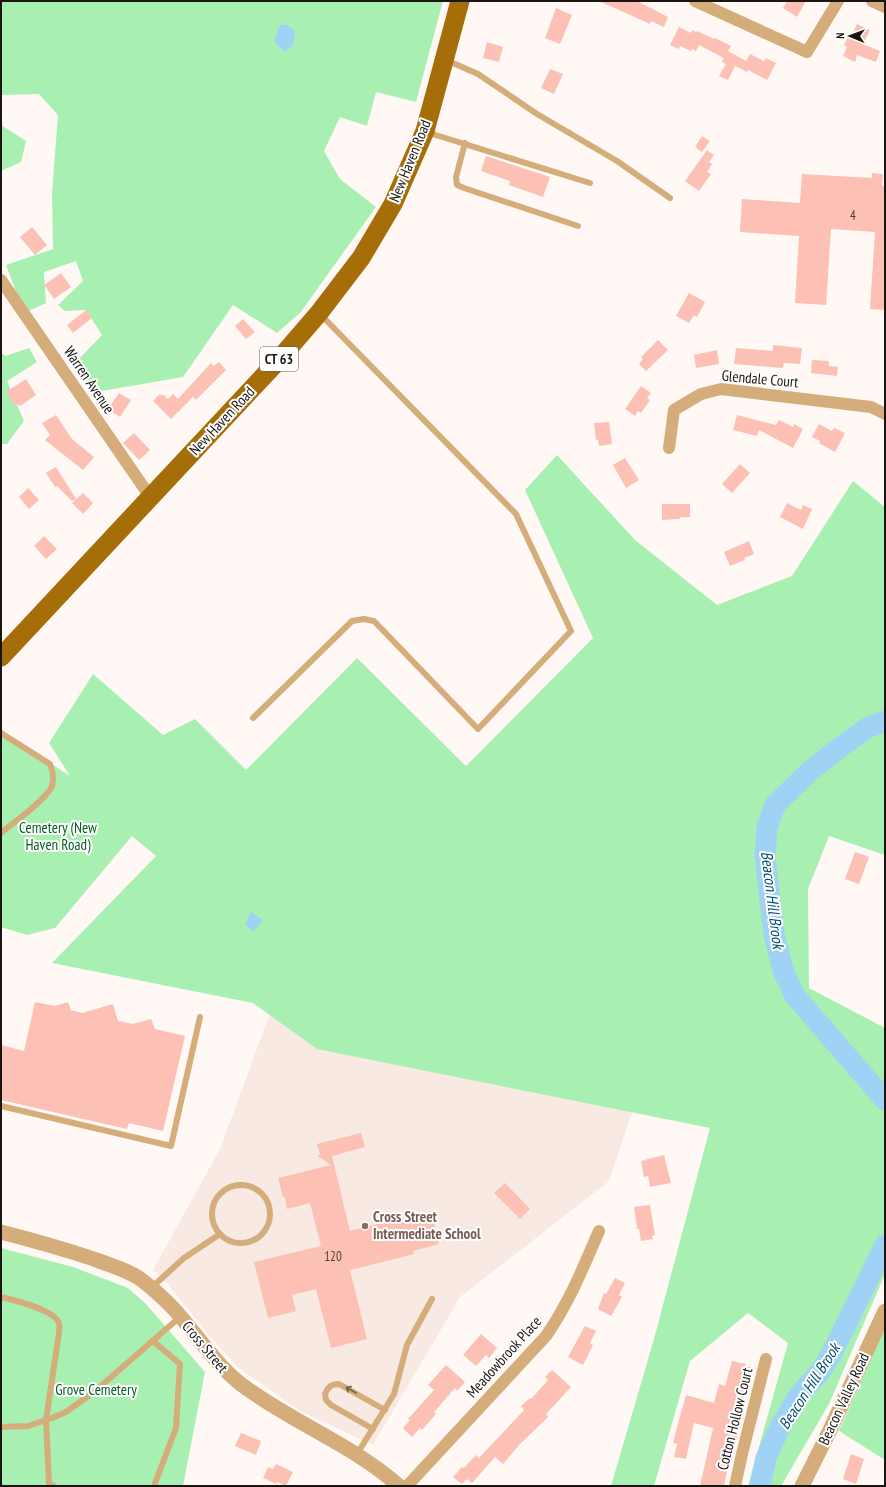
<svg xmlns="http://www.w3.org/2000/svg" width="886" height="1487" font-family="'PT Sans Narrow',sans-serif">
  <rect width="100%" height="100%" fill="#fff8f4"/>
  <path fill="#f8e9e2" d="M271 1011 642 1082 609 1181 460 1297 373 1445 300 1411 239 1368 211 1338 168 1284 153 1270 220 1149Z"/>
  <g fill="#a8f0b2">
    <path d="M1 1H443L416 102 376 92 367 126 340 117 324 151 340 179 376 207 300 313 277 333 233 305 183 377 96 392 76 362 102 335 86 310 65 311 58 305 83 281 76 261 44 272 46 303 24 313 6 265 53 249 52 193 58 115 39 94 1 95Z"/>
    <path d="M1 125 26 141 21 162 1 171Z"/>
    <path d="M29 348 37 362 7 381 24 421 7 444H1V352L5 356Z"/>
    <path d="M557 455 635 540 717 605 792 576 853 481 885 507V855L829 836 808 889 809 988 885 1028V1274L829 1404 781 1486H748L788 1343 748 1313 690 1361 654 1486H611L654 1339 710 1128 317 1049 253 1003 52 963 156 856 132 836 55 928 27 935 1 927V730L70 776 49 743 93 674 163 735 195 719 246 770 357 658 466 766 593 638 525 490Z"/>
    <path d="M1 1248 73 1267 128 1288 146 1304 205 1372 183 1486H1Z"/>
    <path d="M885 1326V1460L839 1431Z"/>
  </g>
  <g fill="#9fd2f4">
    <path d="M280 25H287L295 31 293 46 285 52 274 42Z"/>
    <path d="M251 912 263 920 256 930 252 931 245 924Z"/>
  </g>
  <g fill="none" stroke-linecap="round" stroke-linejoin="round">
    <g stroke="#9fd2f4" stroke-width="21">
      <path d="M885 721 867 728 835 751 809 772 775 805 767 828 765 857 774 935 784 973 795 996 885 1100"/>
      <path d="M760 1486 766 1458 779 1429 799 1395 821 1371 832 1353 885 1245"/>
    </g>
  </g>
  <g fill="#fcc1b4">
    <path d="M599 1H637L668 17 664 27 651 21 650 24Z"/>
    <path d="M787 1H806L797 17 783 8Z"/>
    <path d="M556 8 572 15 560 44 545 38Z"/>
    <path d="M857 24 870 30 863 44 880 51 876 62 857 55 855 62 843 56 847 47 844 45 849 35 852 36Z"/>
    <path d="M679 27 691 33 692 30 696 32 697 31 714 39 715 38 731 46 728 51 746 61 750 54 764 61 766 58 776 63 767 80 748 70 747 72 735 66 728 80 719 76 726 64 722 62 724 58 699 45 696 51 692 49 691 51 680 46 679 49 670 45Z"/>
    <path d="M487 42 503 47 499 62 483 58Z"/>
    <path d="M550 69 563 74 554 94 541 88Z"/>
    <path d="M702 136 710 141 702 152 695 147Z"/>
    <path d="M707 150 714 155 709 162 712 164 707 172 711 174 699 191 685 181Z"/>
    <path d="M486 156 550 177 543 197 509 185 510 181 481 171Z"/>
    <path d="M872 173 883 174 882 186H885V310L870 309 875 232 831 229 826 305 795 303 799 236 740 232 742 199 800 203 802 174 872 178Z"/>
    <path d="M32 227 47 245 35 255 20 237Z"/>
    <path d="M61 273 71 287 54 299 44 285Z"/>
    <path d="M689 293 705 302 697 317 694 315 689 323 676 316Z"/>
    <path d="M86 310 92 318 73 333 67 325Z"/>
    <path d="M243 319 255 332 246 339 235 326Z"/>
    <path d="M658 340 668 350 646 371 639 364 643 359 641 357Z"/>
    <path d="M773 345 802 348 800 364 784 363 783 368 734 364 736 348 773 351Z"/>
    <path d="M717 350 719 364 696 368 694 355Z"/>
    <path d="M812 360 829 361V366L838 367 837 376 811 373Z"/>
    <path d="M219 362 226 370 196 400 193 397 171 419 153 401 160 394 162 396 163 394 168 399 173 394 178 399 211 363 214 366Z"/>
    <path d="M26 379 36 395 20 406 18 404 15 406 6 392Z"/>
    <path d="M641 386 651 393 647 398 650 400 641 413 638 411 635 416 625 409Z"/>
    <path d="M119 393 131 400 120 417 108 409Z"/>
    <path d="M56 415 72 439 94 457 83 470 45 440 50 435 42 423Z"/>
    <path d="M737 415 776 425 779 420 793 427 794 424 803 429 793 448 759 430 757 436 733 430Z"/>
    <path d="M609 422 612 444 599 446 598 440H596L594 423Z"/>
    <path d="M819 424 832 431 834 428 845 433 835 452 819 443 820 441 812 437Z"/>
    <path d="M134 433 150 450 139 460 123 443Z"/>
    <path d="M625 458 639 480 626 488 613 465Z"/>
    <path d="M740 464 750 473 732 493 722 484Z"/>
    <path d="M56 467 76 499 72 501 57 486 55 487 46 473Z"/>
    <path d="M28 488 39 500 29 509 19 497Z"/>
    <path d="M83 493 93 503 83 514 72 503Z"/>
    <path d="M787 503 801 510 803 505 812 509 803 529 780 517Z"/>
    <path d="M662 504H690V517H680V519L662 520Z"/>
    <path d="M44 536 57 549 46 559 34 546Z"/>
    <path d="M749 541 754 554 744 558 745 560 730 566 724 552Z"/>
    <path d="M855 852 869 857 859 884 845 879Z"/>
    <path d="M35 1002 55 1006 68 1002 71 1010 82 1013 113 1004 118 1021 133 1024 151 1019 155 1029 185 1036 163 1131 129 1123 127 1129 1 1100V1045L24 1051Z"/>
    <path d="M361 1133 365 1147 332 1156 350 1231 405 1217 406 1219 432 1213 439 1244 413 1251 414 1254 350 1270 367 1339 331 1348 316 1289 292 1295 296 1311 268 1318 254 1262 321 1246 310 1203 287 1209 285 1197H283L278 1178 331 1165 318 1156 320 1154 317 1144Z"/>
    <path d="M664 1155 671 1183 650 1187 648 1176 644 1177 641 1161Z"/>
    <path d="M505 1183 530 1209 520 1219 494 1193Z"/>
    <path d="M650 1205 655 1235 652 1236 653 1239 641 1241 639 1229H637L634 1207Z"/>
    <path d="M615 1278 625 1283 619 1295 622 1297 611 1316 598 1309 604 1293 606 1294Z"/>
    <path d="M585 1326 596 1331 590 1343 593 1345 583 1365 568 1357Z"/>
    <path d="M481 1334 497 1348 489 1358 486 1355 476 1366 463 1355Z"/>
    <path d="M732 1361 746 1364 745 1366 751 1367 739 1415 742 1416 733 1454 731 1453 724 1486H700L713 1428 694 1423 686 1459 674 1457 677 1444 673 1443 676 1431 686 1395 714 1403 719 1384 725 1386Z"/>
    <path d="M446 1365 465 1382 457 1391 455 1388 434 1412 436 1414 422 1430 420 1428 412 1437 403 1428 410 1420 408 1419 434 1390 428 1385Z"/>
    <path d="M552 1370 571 1387 546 1414 548 1417 520 1444 503 1464 495 1457 472 1483 467 1479 462 1484 453 1477 462 1467 464 1468 476 1455 479 1458 524 1410 521 1406 530 1398 531 1399 548 1380 545 1377Z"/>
    <path d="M241 1433 261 1441 256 1455 235 1446Z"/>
    <path d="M851 1454 864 1459 856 1484 843 1479Z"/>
    <path d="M276 1464 293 1472 286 1486 277 1482 276 1484 263 1478 268 1467 273 1469Z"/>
  </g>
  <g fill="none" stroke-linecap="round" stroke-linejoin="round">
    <g stroke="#d4ad7b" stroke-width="6">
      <path d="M446 60 478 74 537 114 617 161 670 198"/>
      <path d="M426 132 590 183"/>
      <path d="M465 143 456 177 457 185 464 188 578 226"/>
      <path d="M253 718 352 621 364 619 374 621 478 729 571 631 516 514 320 314"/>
      <path d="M1 733 50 764C53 771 54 778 52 786 47 799 13 823 1 833"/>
      <path d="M1 1106 171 1146 200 1017"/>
      <circle cx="241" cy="1214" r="29"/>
      <path d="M151 1288 184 1258 220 1234"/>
      <path d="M1 1297C14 1300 54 1310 59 1323 60 1326 59 1330 59 1333L46 1420 49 1484 54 1486"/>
      <path d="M153 1341 180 1364 176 1428 154 1486"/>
      <path d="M1 1427 28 1426 52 1418 66 1412 94 1392 180 1317"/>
      <path d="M373 1429 331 1405 326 1400 325 1394C328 1387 331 1384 339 1384L385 1410"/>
      <path d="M357 1454 394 1394 407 1345 432 1299"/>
    </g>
    <g stroke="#d4ad7b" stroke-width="12">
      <path d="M695 1 807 52 838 1"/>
      <path d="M872 1 885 7"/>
      <path d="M1 280 151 498"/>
      <path d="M669 448 674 410 701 394 721 389 871 407 885 414"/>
      <path d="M407 1486 546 1336C569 1303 583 1268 599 1231"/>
      <path d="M735 1486 742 1454 766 1359"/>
    </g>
    <g stroke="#d4ad7b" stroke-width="15">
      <path d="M1 1232C32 1240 64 1249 94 1259 109 1265 125 1269 139 1278 150 1286 161 1296 171 1306 198 1334 216 1368 249 1390 298 1425 354 1446 399 1486"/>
      <path d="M802 1486 830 1430 885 1311"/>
    </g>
    <path stroke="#a66e09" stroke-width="19" d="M1 657 275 364 319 313 361 258 393 204 425 131 460 1"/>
  </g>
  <defs><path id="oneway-shaft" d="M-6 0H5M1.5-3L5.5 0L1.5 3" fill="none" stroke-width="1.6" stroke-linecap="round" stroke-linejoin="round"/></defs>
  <use stroke="#786146" href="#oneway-shaft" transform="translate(351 1390) rotate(-150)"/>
  <circle fill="#8d6e63" stroke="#fff" stroke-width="1.5" cx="365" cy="1226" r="4"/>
  <g text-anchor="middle" stroke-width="4" stroke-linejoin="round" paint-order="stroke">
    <g font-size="13" fill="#53403a">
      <text x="853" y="220">4</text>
      <text x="333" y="1261">120</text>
    </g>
    <rect fill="#fff" stroke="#5f5b59" stroke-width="1" x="260" y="347" width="38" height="24" rx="3"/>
    <g font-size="14" font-weight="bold" fill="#1b1512">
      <text x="279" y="364">CT 63</text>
    </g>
    <g font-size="15" fill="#1b1512" stroke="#fff">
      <text transform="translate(410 161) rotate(-68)" y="5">New Haven Road</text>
      <text transform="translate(760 379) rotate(5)" y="5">Glendale Court</text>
      <text transform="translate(89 380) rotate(56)" y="5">Warren Avenue</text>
      <text transform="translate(222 421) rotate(-47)" y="5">New Haven Road</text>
      <text transform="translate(205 1347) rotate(50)" y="5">Cross Street</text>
      <text transform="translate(504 1357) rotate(-48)" y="5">Meadowbrook Place</text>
      <text transform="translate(844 1399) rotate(-65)" y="5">Beacon Valley Road</text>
      <text transform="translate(735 1419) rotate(-76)" y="5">Cotton Hollow Court</text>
    </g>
    <g font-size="15" fill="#055e24" stroke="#fff">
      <text x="58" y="833">Cemetery (New<tspan x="58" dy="17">Haven Road)</tspan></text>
      <text x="96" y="1395">Grove Cemetery</text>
    </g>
    <g font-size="15" font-weight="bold" fill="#785e54" stroke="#fff" text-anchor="start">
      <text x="373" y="1222">Cross Street<tspan x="373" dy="17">Intermediate School</tspan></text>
    </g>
    <g font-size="16" font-style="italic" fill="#004c71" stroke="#fff">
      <text transform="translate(773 900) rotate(83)" y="6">Beacon Hill Brook</text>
      <text transform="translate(809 1386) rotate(-57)" y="6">Beacon Hill Brook</text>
    </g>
  </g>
  <rect width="886" height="1487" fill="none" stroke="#1b1512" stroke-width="4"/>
  <g transform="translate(850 36) rotate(271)" stroke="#ffffff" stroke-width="3" paint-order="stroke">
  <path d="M0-3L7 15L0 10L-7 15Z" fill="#1b1512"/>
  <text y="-6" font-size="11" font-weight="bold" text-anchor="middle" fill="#1b1512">N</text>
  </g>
</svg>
